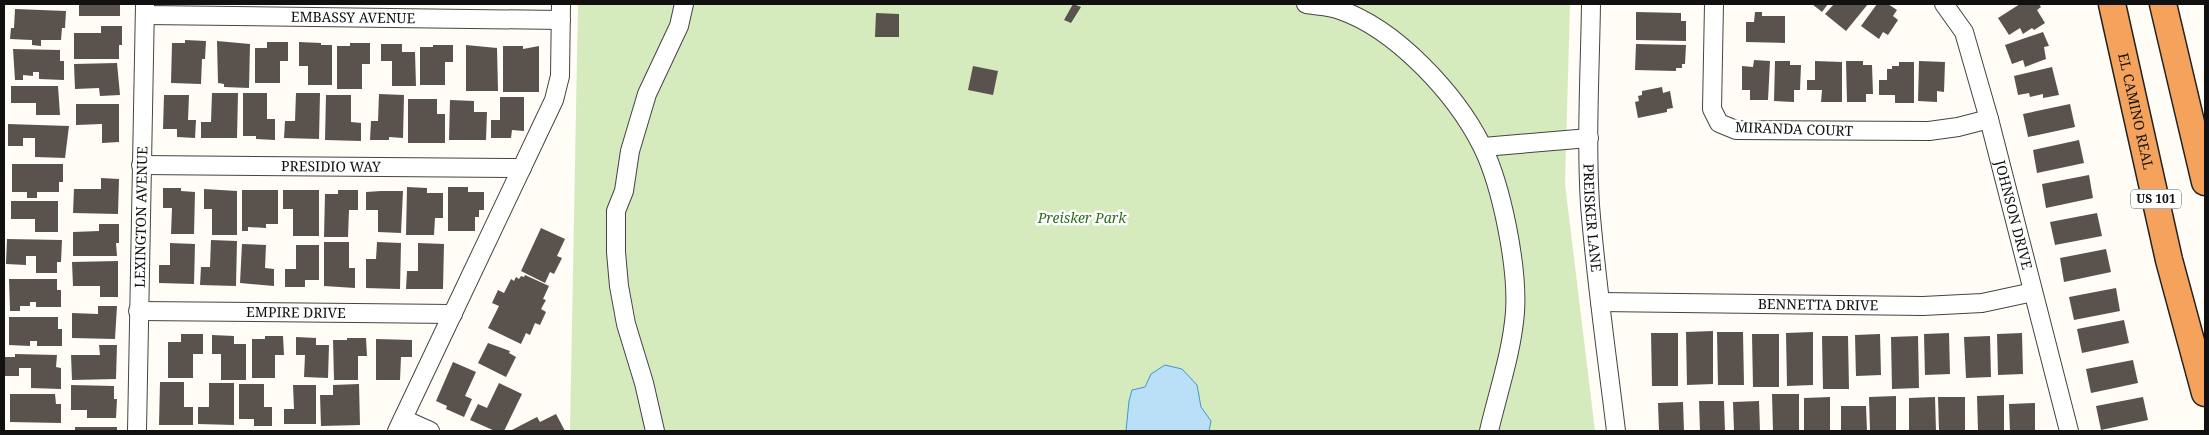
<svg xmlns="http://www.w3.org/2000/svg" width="2209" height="435" font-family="'Noto Serif',serif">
  <rect width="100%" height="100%" fill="#fffdf5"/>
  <path fill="#d5ebbd" d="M578 4H1570L1565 184 1595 431H570Z"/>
  <path fill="#b9e0f7" stroke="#3f96cf" d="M1165 365 1182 369 1197 385 1201 407 1211 421 1209 431H1126L1129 401 1132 390 1145 387 1151 374Z"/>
  <g fill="#5a524d">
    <rect x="79" y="4" width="41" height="12"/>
    <path d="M1073 4 1081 7 1071 23 1064 20Z"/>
    <path d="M1812 4H1828L1822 12Z"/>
    <path d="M1834 4H1868L1846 31 1825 14Z"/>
    <path d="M1877 4H1888L1897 10 1893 16 1898 20 1888 35 1883 32 1879 39 1861 26Z"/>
    <path d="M2020 4H2039L2041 7 2037 10 2045 23 2034 30 2032 28 2023 34 2020 28 2009 35 1998 18Z"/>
    <path d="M15 9 66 11 65 28H62L61 40H41V46L32 45V40L10 39 11 28H14Z"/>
    <path d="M1636 12 1681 13V21H1686V41L1636 40Z"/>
    <path d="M1755 12H1762V16H1785V43L1746 42V22H1754Z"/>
    <path d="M876 13 899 14V37H875Z"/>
    <path d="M101 26H122V45H119V59H74V33H101Z"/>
    <path d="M2043 32 2049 46 2044 47 2046 59 2025 67 2023 60 2012 64 2005 45Z"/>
    <path d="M185 40 206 41 205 59H202L201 84 171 83 172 43H185Z"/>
    <path d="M217 41 250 44 249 88 224 87V84L218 83Z"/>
    <path d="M267 42H288V61H280V83H255V48H267Z"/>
    <path d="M299 42 321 43V45H332V85H308V66H299Z"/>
    <path d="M350 43H370V64H362V89H337V46H350Z"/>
    <path d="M381 44H402V52H415L416 86H392V61H381Z"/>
    <path d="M1636 44 1686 45 1685 64H1682V68H1676V71L1635 70Z"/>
    <path d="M433 45H453V62H445V85H420V47H433Z"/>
    <path d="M466 45 497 48 498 91H466Z"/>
    <path d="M503 46H523V49L539 46V92H503Z"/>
    <path d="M13 49 60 50V61H64V80L39 79V72H33V76L23 75V80H15Z"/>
    <path d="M1754 60 1770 61 1768 100H1750V90H1742V66L1753 67Z"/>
    <path d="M1775 61H1790V65H1801L1800 90H1794V102L1774 101Z"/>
    <path d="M1815 61 1842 62V102H1821L1822 90H1807V80H1815Z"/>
    <path d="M1846 61H1863V65H1872L1873 94H1866V102H1847Z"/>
    <path d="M1919 61 1945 62 1944 92 1937 91V102L1918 101Z"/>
    <path d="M1899 62H1914V103H1895V95H1879V80H1887V69H1892V66H1899Z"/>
    <path d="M117 63 120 95 100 96 99 88 75 89 74 64Z"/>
    <path d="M973 66 998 71 993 95 968 90Z"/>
    <path d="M2052 67 2059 95 2043 98V94L2030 97 2029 93 2018 95 2014 76Z"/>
    <path d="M11 86H58L60 115H36V103H11Z"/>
    <path d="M1662 87 1663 93 1670 91 1673 108 1667 109V112L1638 118 1635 102 1639 101 1638 96 1642 95V91Z"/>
    <path d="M212 93H238L237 138H201V122H211Z"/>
    <path d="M243 93H267V119H275V140L256 139V136H243Z"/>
    <path d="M296 93H320L319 139 284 138 285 121H295Z"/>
    <path d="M379 94 404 95 403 138 389 137V140H370L371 121H378Z"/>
    <path d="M164 95H189L188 120H196L195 138 177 137V129H163Z"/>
    <path d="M326 95H351V122L361 123V141L325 140Z"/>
    <path d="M500 97H524V131L512 130 511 138H491V120H500Z"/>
    <path d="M408 99H437V114H445V143H408Z"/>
    <path d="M450 100 474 101V112H487L486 140H449Z"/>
    <path d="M76 104H119V142L102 143V124L76 125Z"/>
    <path d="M2070 104 2075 127 2028 137 2023 114Z"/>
    <path d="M8 124 69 126 65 158 35 157V138H23V146H8Z"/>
    <path d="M2079 140 2084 163 2037 173 2033 150Z"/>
    <path d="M12 164H63V182H59V192H37V198H27V192H12Z"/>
    <path d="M2089 175 2093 198 2046 208 2042 184Z"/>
    <path d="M101 178 119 179 118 214 73 213 74 189H101Z"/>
    <path d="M407 187 427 188V193H443V218H435L434 235H406Z"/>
    <path d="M448 187H468V192H484V210H479V217H475V231H448Z"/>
    <path d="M163 188H181V191L195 192 194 234H171L172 208H163Z"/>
    <path d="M204 189 237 191V235H212V209H204Z"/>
    <path d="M242 190H278V224H266V228L248 227V231H242Z"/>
    <path d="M283 190H319V236H293V209H283Z"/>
    <path d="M338 190H358V210H349L348 237H324L325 194H338Z"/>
    <path d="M381 191H403L401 233 378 232V210H366V192Z"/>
    <path d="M11 201H58V232H35V219H11Z"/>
    <path d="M2097 213 2102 236 2055 245 2050 222Z"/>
    <path d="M99 224H119V243H116L117 256H73V232L99 231Z"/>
    <path d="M541 228 565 239 557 256 562 258 554 274 550 272 545 283 521 271Z"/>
    <path d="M7 239 62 240 61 262H57V273H36V256H26V265L6 264Z"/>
    <path d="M211 240 237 241 236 286 200 285 201 267H210Z"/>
    <path d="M324 242H349V268H355V288L324 286Z"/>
    <path d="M377 242 401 243 400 289 366 288V259H376Z"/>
    <path d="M170 243 195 244 194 284 159 283V265H170Z"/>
    <path d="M418 243 444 244 443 289H406L407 271H418Z"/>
    <path d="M242 244 266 245 265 268 274 269V286L240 283Z"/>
    <path d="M296 245H319V280H305V287H285V269H296Z"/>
    <path d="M2106 249 2111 272 2064 282 2060 258Z"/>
    <path d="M118 261V297H100V286H73L72 262Z"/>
    <path d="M525 275 549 286 543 299 546 300 541 309 546 312 540 325 535 323 530 335 526 333 521 344 488 328 499 306 492 303 498 290 504 293 511 279 514 281 516 277 519 279 521 276 524 277Z"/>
    <path d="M9 279H57V290H61V307H36V302H30V306H20V311H10Z"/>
    <path d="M2116 288 2120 311 2074 320 2069 297Z"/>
    <path d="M98 306H117L115 339 72 338V313L98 314Z"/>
    <path d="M9 317H58V329H62V346H37V341H30V346L9 345Z"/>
    <path d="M2124 320 2129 343 2082 353 2077 329Z"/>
    <path d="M1713 331V384L1687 385 1686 332Z"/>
    <path d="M1717 332H1743L1744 385H1718Z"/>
    <path d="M1813 332V385L1787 386 1786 333Z"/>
    <path d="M1651 333H1678V386H1652Z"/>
    <path d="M1949 333 1950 374 1925 375 1924 334Z"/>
    <path d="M2022 333 2023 374 1998 375 1997 334Z"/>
    <path d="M181 334H203V354H193V378H168V342H181Z"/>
    <path d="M1752 334H1779V387H1753Z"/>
    <path d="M1880 334 1881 375 1856 376 1855 335Z"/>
    <path d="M212 335 234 336V344H246V380H221V354H212Z"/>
    <path d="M265 336H283L284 355H275V378H252V339H265Z"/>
    <path d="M1822 336H1848L1849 389H1823Z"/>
    <path d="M1918 336 1919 388 1892 389 1891 337Z"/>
    <path d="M1990 336 1991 377 1966 378 1964 337Z"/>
    <path d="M296 337 316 338V345H329L328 378 304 377 305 355H296Z"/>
    <path d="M347 338H366L367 356H358V380H334L333 340H347Z"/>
    <path d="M376 339 412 340V357H401L400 380H376Z"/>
    <path d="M488 343 510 351 509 353 516 357 506 377 478 363Z"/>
    <path d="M99 345H117L116 379 72 380 71 355H100Z"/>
    <path d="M15 354 57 355 56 367 61 368V389L31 388V368H19V376H4L5 357H15Z"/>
    <path d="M2133 360 2138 383 2091 393 2086 369Z"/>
    <path d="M453 362 476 372 465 396 472 399 464 417 446 409 447 406 436 401Z"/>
    <path d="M160 382H184V407H193V425H159Z"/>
    <path d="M209 383H234V425L198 424V407H209Z"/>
    <path d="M499 383 522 394 504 431H495L470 420 478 404 487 408Z"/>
    <path d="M239 384H264V407H272V426H254V419H239Z"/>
    <path d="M359 384 360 425 321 426 320 395H333V385Z"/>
    <path d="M71 385 114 386V399H117L116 418H87V410H71Z"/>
    <path d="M293 385H316V424H284V409H294Z"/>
    <path d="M10 394H55L56 404H61V423L10 422Z"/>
    <path d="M1772 394H1799V431H1773Z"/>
    <path d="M2004 395V431H1978L1977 396Z"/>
    <path d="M1896 396V431H1870L1869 397Z"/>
    <path d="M1830 397V431H1804V398Z"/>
    <path d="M1935 397 1936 431H1909V398Z"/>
    <path d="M1938 397H1965V431H1939Z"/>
    <path d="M2143 397 2148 420 2101 430 2096 406Z"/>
    <path d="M1699 401H1724L1725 431H1700Z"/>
    <path d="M1759 401 1760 431H1734L1733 402Z"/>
    <path d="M1683 402 1684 431H1659L1658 403Z"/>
    <path d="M2035 403V431H2010L2009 404Z"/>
    <path d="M1841 406H1866L1867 431H1841Z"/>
    <path d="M556 414 565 431H510L537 417 540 422Z"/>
    <rect x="75" y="427" width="42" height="4"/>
  </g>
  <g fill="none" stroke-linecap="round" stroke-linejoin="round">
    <defs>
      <g id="minor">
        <path d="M1306 4C1317 6 1329 6 1340 10 1396 29 1456 94 1482 146 1502 186 1518 268 1515 312 1512 352 1498 392 1489 431"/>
        <path id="s1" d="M1591 4C1590 71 1586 138 1590 205 1596 281 1607 356 1616 431"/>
        <path d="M1714 4 1712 109 1719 123 1736 130 1929 131 1958 127 1989 119"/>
        <path id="s2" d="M1944 4 1964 32 1989 119 2069 431"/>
        <path id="s3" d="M145 15 561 20"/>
        <path d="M1483 147 1589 138"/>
        <path id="s4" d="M141 165 522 168"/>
        <path id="s5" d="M1600 302 1923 306 1982 303 2033 292"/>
        <path id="s6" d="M138 311 453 314"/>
        <path d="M403 419 430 431"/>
        <path id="s7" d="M137 431 145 4"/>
        <path d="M397 431 554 100 560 76 561 4"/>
        <path d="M655 431 644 383 626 324 619 286 616 252V211L624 191 630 151 647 94 679 26 684 4"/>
      </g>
      <g id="highway">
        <path id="s8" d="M2112 4 2169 260 2205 393"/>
        <path d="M2163 4 2205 182"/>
      </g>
    </defs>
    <use href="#minor" stroke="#444" stroke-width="20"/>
    <use href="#highway" stroke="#222" stroke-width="29"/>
    <use href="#minor" stroke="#fff" stroke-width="18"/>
    <use href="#highway" stroke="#f5a25d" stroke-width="26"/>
  </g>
  <g text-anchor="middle" stroke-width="5" stroke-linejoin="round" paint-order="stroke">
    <rect fill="#fff" stroke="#585858" stroke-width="1" x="2131" y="189.5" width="50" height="19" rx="4"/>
    <g font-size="12" font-weight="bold" fill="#111">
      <text x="2156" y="203">US 101</text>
    </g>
    <g font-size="14" fill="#111" stroke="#fff">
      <text dy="5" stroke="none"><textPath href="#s3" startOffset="208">EMBASSY AVENUE</textPath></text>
      <text dy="5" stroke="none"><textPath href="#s8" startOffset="110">EL CAMINO REAL</textPath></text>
      <text transform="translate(1794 129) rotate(2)" y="5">MIRANDA COURT</text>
      <text dy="5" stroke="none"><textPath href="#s4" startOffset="190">PRESIDIO WAY</textPath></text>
      <text dy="5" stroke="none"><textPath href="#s2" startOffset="224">JOHNSON DRIVE</textPath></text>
      <text dy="5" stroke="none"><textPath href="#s7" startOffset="214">LEXINGTON AVENUE</textPath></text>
      <text dy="5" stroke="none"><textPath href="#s1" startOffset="214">PREISKER LANE</textPath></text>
      <text dy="5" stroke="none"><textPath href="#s5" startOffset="218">BENNETTA DRIVE</textPath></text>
      <text dy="5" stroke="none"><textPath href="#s6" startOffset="158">EMPIRE DRIVE</textPath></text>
    </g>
    <g font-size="14" font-style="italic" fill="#2f6b1f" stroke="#fff">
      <text x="1082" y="223">Preisker Park</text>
    </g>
  </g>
  <rect width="2209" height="435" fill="none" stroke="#111111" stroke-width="10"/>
</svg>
